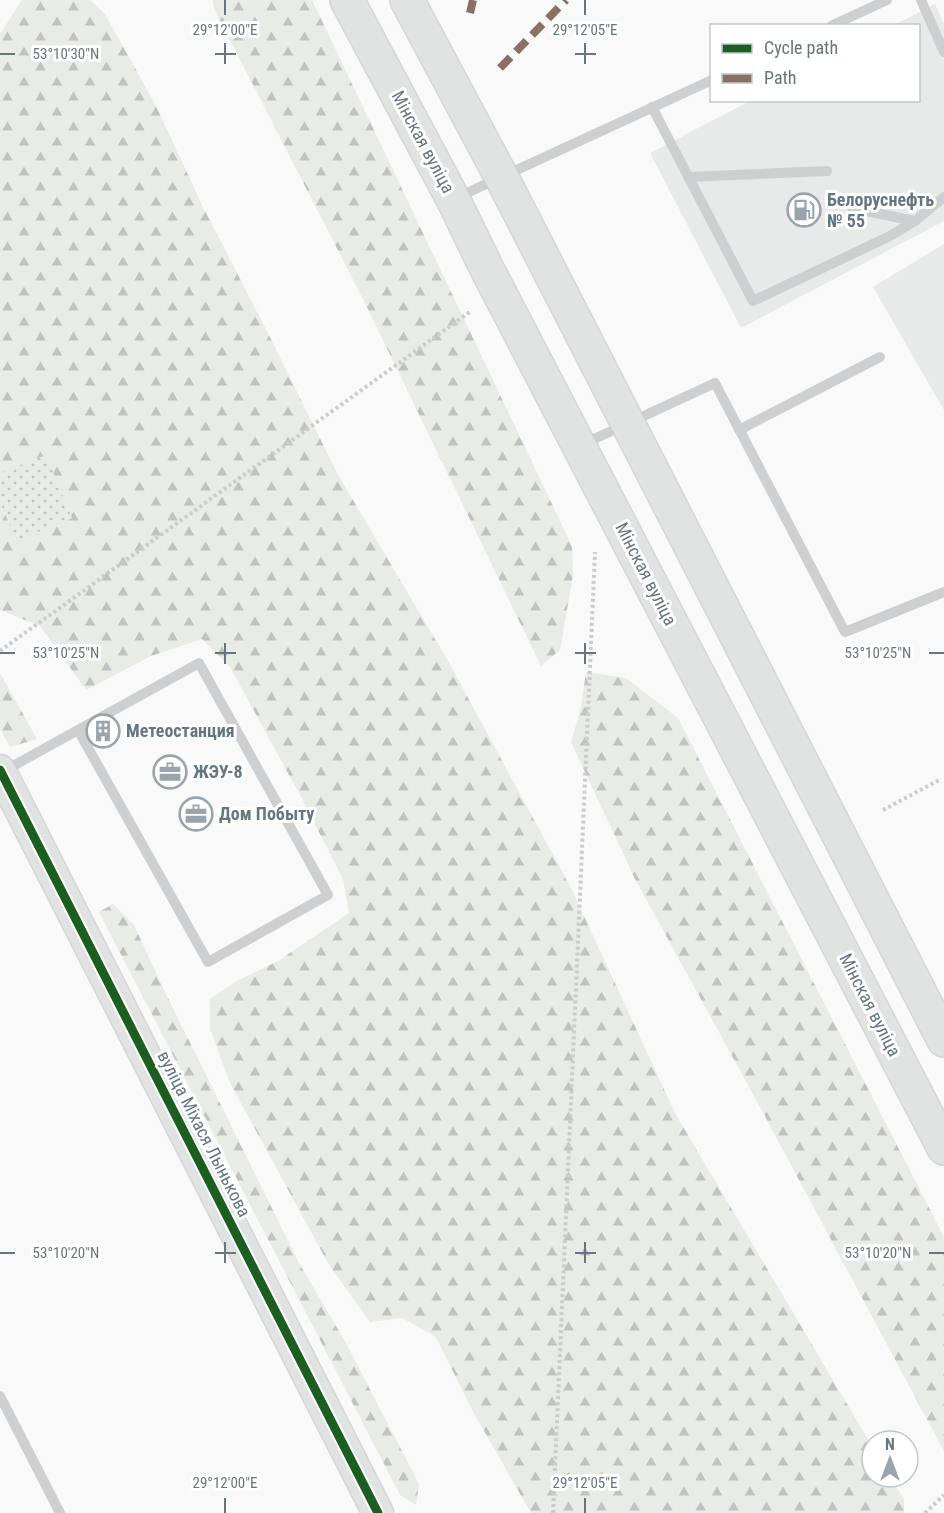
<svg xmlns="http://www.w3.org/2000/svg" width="944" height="1513" font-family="'Roboto Condensed',sans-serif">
  <defs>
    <pattern id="forest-firs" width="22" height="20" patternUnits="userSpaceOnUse" patternTransform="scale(1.5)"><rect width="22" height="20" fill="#e8ebe6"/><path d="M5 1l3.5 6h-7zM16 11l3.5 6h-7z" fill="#c0c3c0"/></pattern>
    <pattern id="park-dots" width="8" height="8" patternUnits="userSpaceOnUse" patternTransform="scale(1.5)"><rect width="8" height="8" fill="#e8ebe6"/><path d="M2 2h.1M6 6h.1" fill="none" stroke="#c0c3c0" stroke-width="1.8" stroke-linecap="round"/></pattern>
  </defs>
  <rect width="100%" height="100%" fill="#f9f9f9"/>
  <g fill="#e8e9e9">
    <path d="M935 4 944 24V221L741 328 650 153 750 101 918 100V26L894 25Z"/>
    <path d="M944 244V410L873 287Z"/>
  </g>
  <g fill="url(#forest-firs)">
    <path d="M22 0H90L105 14 155 104 204 209 272 341 337 473 448 661 571 888 676 1115 872 1446V1477H890L904 1499V1513H531L471 1408 436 1337 402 1318 370 1322 329 1265 230 1083 210 1029V999L235 982 278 961 349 913 343 879 301 797 230 667 202 639 151 656 86 690 40 626 0 610V34Z"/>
    <path d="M213 0H312L572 546 573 575 560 650 541 666 364 301 214 9Z"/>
    <path d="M586 672 626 678 678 718 944 1237V1451L760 1107 635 879 571 742 581 707Z"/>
    <path d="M0 673 37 739 10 747 0 729Z"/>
    <path d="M113 904 134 925 163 988 299 1263 346 1343 419 1484 416 1505 400 1495 99 912Z"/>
  </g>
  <path fill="url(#park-dots)" d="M46 455 72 518 16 541 0 501V473Z"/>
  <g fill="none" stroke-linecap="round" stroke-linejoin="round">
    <defs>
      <path id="secondary" d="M0 770 378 1513"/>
      <g id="primary">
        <path d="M347 0 453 199 487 269 944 1148"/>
        <path d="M407 0 502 178 944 1040"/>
      </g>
    </defs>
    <use href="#secondary" stroke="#d5d6d7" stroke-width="33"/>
    <use href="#primary" stroke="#d5d6d7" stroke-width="36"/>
    <g stroke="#cbcccd" stroke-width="4" stroke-dasharray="3 3" stroke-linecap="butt">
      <path d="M0 651 471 311"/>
      <path d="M883 810 939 780"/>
      <path d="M553 1513 595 552"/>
      <path d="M925 1513 944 1495"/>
    </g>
    <g stroke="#cecfd0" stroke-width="10">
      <path d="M921 0 944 52"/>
      <path d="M831 26 887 0"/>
      <path d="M652 107 753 301 890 236 915 221 944 197"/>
      <path d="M688 177 827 171"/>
      <path d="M456 198 712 80"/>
      <path d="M852 208 915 221"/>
      <path d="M739 430 880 357"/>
      <path d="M581 445 715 383 845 632 944 592"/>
      <path d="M2 772 199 663 328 895 208 962 78 730"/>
      <path d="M0 1396 60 1513"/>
    </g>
    <use href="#secondary" stroke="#e1e2e2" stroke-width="30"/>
    <use href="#primary" stroke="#e1e2e2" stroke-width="33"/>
    <g stroke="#8d6e63" stroke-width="8" stroke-dasharray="15 8" stroke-linecap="butt">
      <path d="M470 13 473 0"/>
      <path d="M500 68 566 0"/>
    </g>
    <defs>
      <path id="cycleway" d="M0 770 378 1513"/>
    </defs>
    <use href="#cycleway" stroke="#fff" stroke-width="13"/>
    <use href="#cycleway" stroke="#1b5e20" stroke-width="9"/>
  </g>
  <path fill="none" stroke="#657683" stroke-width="2" d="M225 0V15M585 0V15M225 43V64M585 43V64M0 54H15M215 54H236M575 54H596M225 643V664M585 643V664M0 653H15M215 653H236M575 653H596M929 653H944M225 1242V1263M585 1242V1263M0 1253H15M215 1253H236M575 1253H596M929 1253H944M225 1498V1513M585 1498V1513"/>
  <defs>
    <symbol id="fuel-ring" viewBox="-11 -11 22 22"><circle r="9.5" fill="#fff" stroke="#99a4ac" stroke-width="1.5"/><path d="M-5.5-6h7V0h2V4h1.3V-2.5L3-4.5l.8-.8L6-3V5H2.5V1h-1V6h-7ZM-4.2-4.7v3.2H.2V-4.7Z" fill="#99a4ac"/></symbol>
    <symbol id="building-ring" viewBox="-11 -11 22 22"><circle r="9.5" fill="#fff" stroke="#99a4ac" stroke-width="1.5"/><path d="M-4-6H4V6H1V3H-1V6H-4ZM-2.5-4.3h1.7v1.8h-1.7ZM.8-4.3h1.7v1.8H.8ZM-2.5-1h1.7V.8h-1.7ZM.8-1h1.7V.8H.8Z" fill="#99a4ac"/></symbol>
    <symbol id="office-ring" viewBox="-11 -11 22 22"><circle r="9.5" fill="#fff" stroke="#99a4ac" stroke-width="1.5"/><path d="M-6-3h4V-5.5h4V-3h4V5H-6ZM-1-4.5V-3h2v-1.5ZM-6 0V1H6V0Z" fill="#99a4ac"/></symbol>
  </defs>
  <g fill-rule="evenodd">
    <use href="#fuel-ring" x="785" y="191" width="38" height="38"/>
    <use href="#building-ring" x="84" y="712" width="38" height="38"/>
    <use href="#office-ring" x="151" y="753" width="38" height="38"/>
    <use href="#office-ring" x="177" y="795" width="38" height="38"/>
  </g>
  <g text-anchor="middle" stroke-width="6" stroke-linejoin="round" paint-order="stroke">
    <g font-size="18" fill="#657683" stroke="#fff">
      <text transform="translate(423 142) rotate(62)" y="6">Мінская вуліца</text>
      <text transform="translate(646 574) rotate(63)" y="6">Мінская вуліца</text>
      <text transform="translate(870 1005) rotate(63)" y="6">Мінская вуліца</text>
      <text transform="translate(204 1134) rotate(63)" y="6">вуліца Міхася Лынькова</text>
    </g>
    <g font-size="18" font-weight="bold" fill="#657683" stroke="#fff" text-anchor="start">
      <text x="827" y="206">Белоруснефть<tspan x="827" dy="21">№ 55</tspan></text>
      <text x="126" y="737">Метеостанция</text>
      <text x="193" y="778">ЖЭУ-8</text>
      <text x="219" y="820">Дом Побыту</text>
    </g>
  </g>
  <g font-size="15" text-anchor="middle" fill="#657683" stroke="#fff" stroke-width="6" stroke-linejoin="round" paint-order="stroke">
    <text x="225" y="35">29°12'00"E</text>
    <text x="585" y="35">29°12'05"E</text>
    <text x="66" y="59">53°10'30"N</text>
    <text x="66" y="658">53°10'25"N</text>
    <text x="878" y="658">53°10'25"N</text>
    <text x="66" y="1258">53°10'20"N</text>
    <text x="878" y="1258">53°10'20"N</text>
    <text x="225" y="1488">29°12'00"E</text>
    <text x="585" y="1488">29°12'05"E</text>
  </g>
  <rect x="710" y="24" width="210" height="78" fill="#ffffff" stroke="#c1c8cd" stroke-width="1.5"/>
  <rect x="722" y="44" width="30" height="9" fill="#1b5e20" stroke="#c1c8cd" stroke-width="1.5"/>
  <text x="764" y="54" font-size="18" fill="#657683">Cycle path</text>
  <rect x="722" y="74" width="30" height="9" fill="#8d6e63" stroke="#c1c8cd" stroke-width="1.5"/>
  <text x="764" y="84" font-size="18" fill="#657683">Path</text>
  <g transform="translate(890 1459)"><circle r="28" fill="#ffffff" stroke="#c1c8cd" stroke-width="1.5"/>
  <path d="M0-4.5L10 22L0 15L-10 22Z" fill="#99a4ac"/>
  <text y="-9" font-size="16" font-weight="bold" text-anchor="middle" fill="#657683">N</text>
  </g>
</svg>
